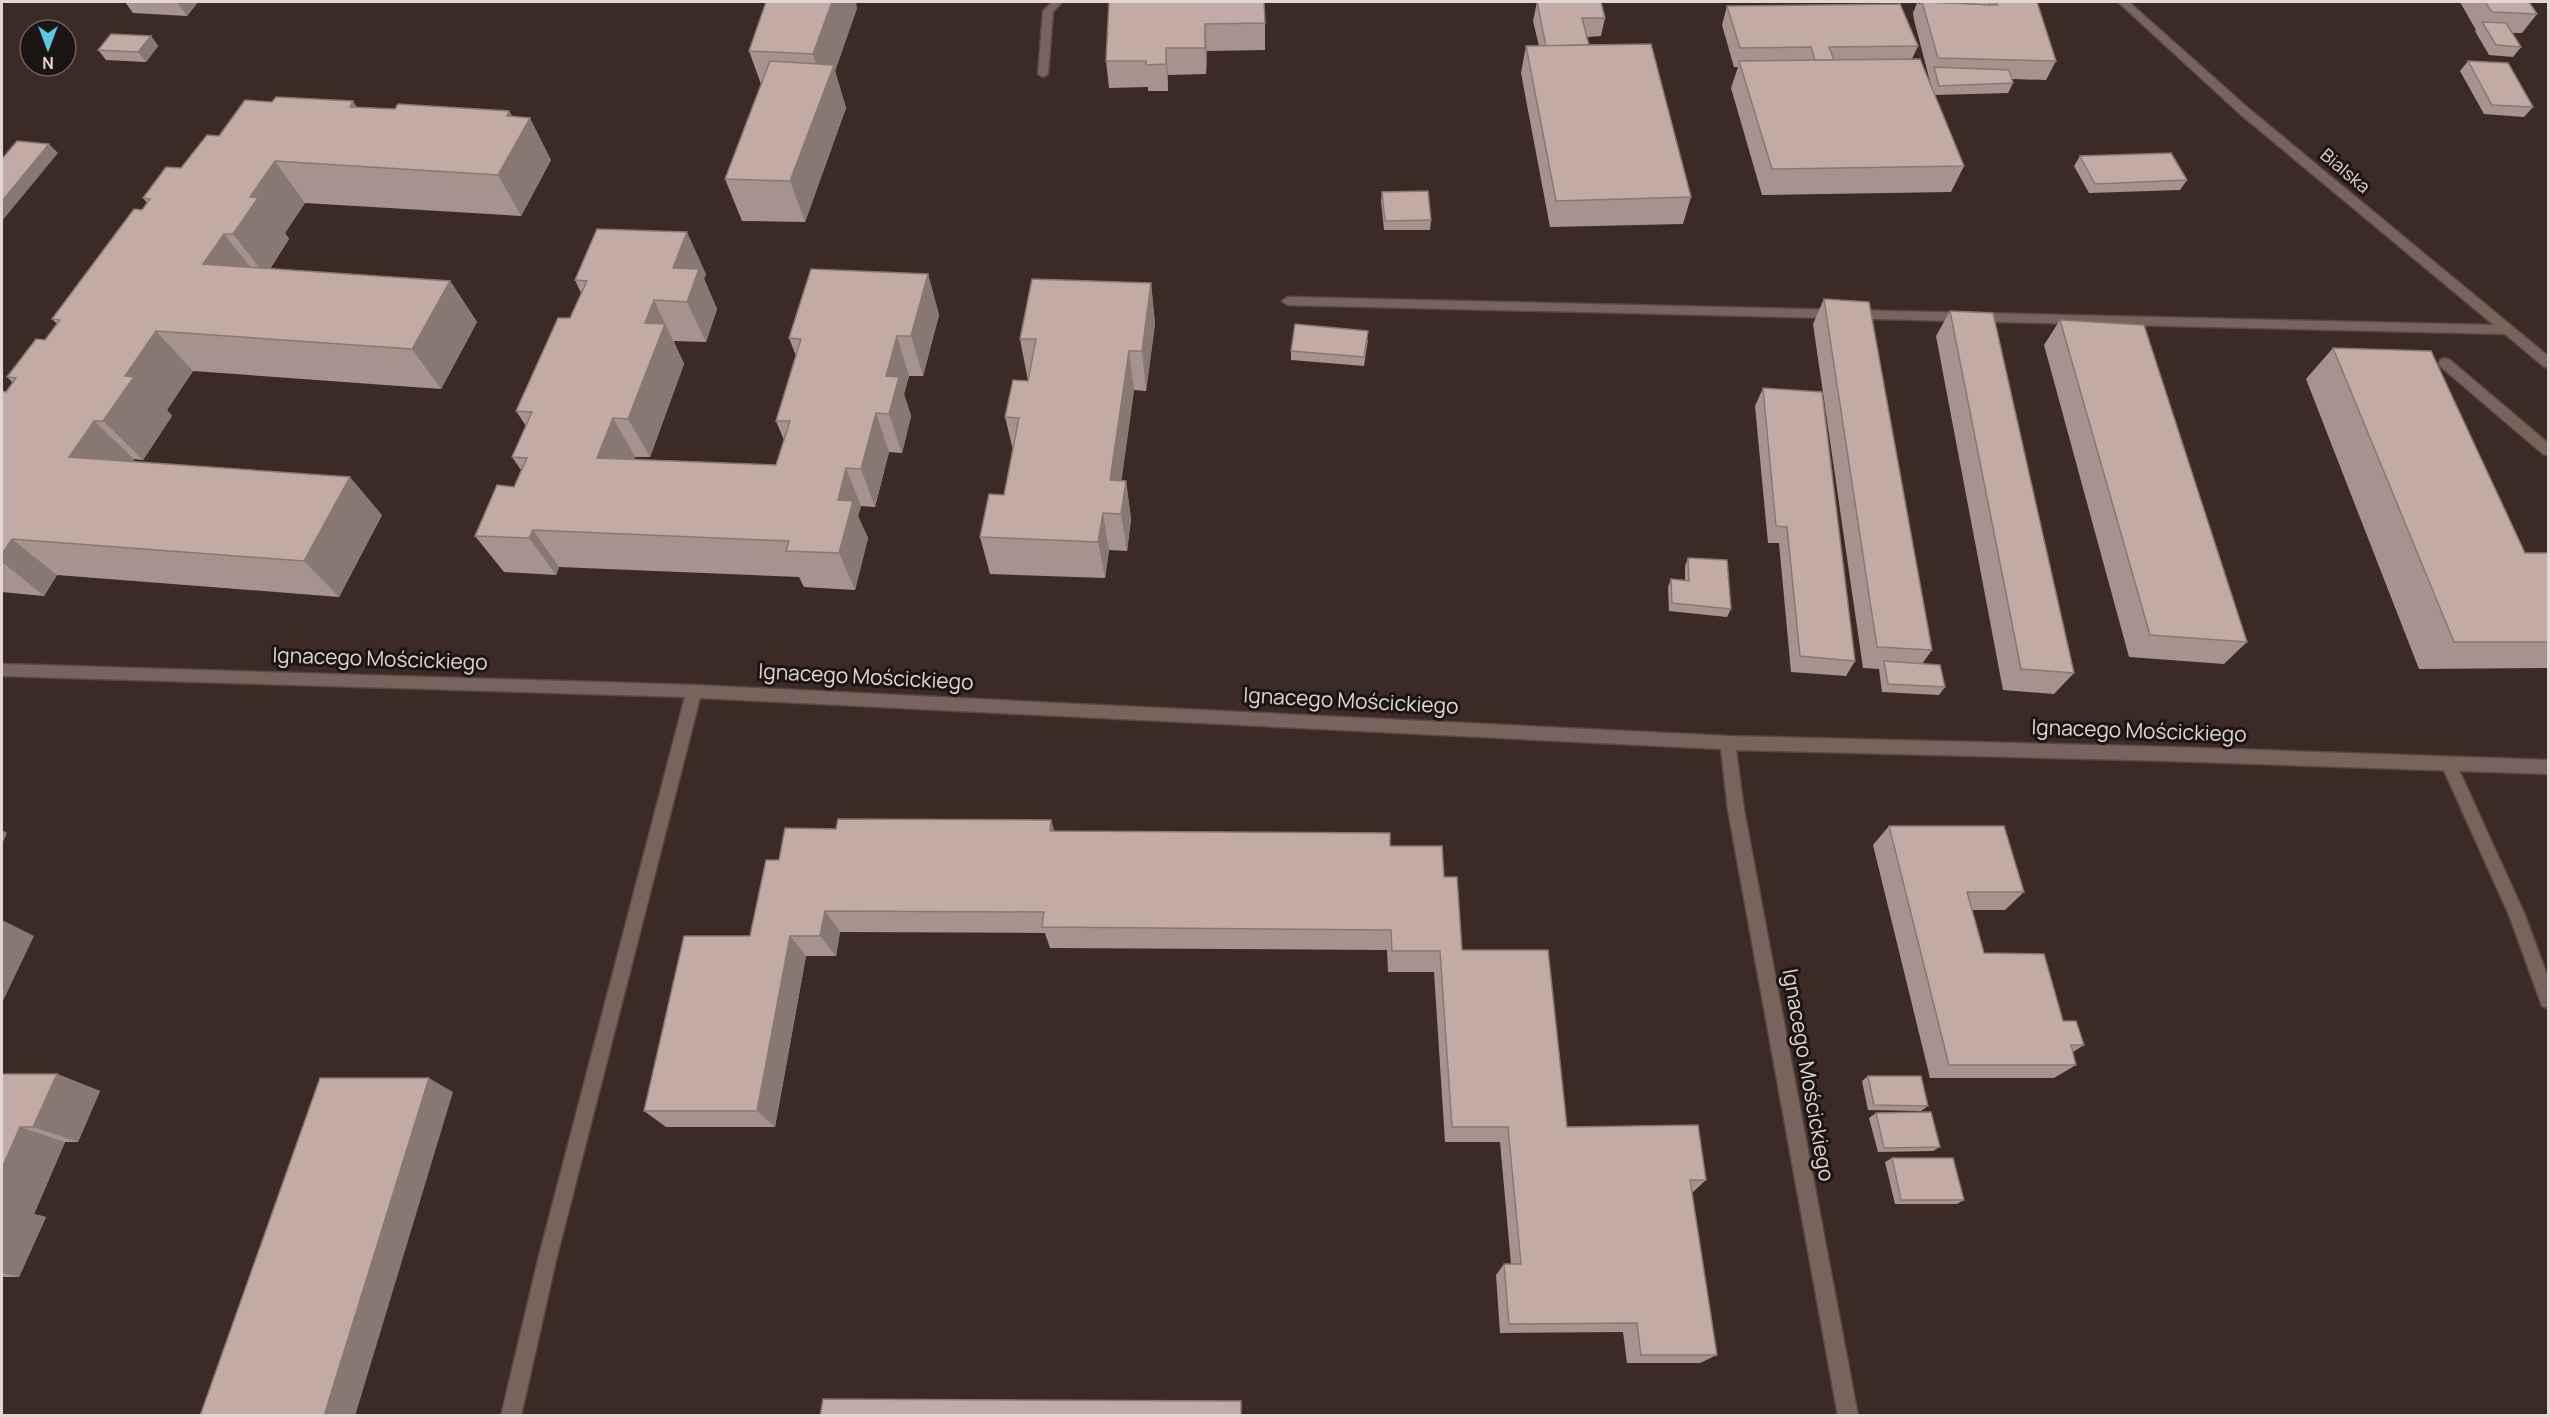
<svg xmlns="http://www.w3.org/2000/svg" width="2550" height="1417" font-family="Manrope,sans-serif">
  <rect width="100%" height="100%" fill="#3c2a25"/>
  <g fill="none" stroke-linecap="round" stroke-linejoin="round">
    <defs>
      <g id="lane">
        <path d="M1052 2H1062L1053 12 1048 74 1043 77 1038 74 1043 11Z"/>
        <path d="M2445 358 2450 360 2548 443V455L2543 454 2440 366 2439 363 2440 360Z"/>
        <path d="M2449 757 2454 759 2525 915 2548 978V1008L2542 1006 2509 915 2441 764 2444 759Z"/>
      </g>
      <g id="street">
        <path d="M2118 2H2129L2248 108 2548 356V368L2543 366 2505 334 1288 305 1282 301 1288 297 2494 325 2240 114Z"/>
        <path d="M2 664 694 685 1728 736 2171 747 2548 760V774L2171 761 1736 750 1744 810 1858 1416H1838L1728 810 1721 749 700 698 556 1260 521 1416H501L538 1260 685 697 2 676Z"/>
      </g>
    </defs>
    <use href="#lane" stroke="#584945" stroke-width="3"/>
    <use href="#street" stroke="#584945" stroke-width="3"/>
    <use href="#lane" fill="#78635d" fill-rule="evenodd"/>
    <use href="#street" fill="#78635d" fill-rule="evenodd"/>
  </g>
  <g fill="#a7938e">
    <path d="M125 2H198L187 16 133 13Z"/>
    <path d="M1109 2 1265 23V50L1207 51 1206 74 1168 75V91H1148V87L1109 88 1106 61Z"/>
    <path d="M1537 2 1605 18 1601 36 1587 37 1589 45 1691 197 1683 224 1550 227 1521 73 1526 46H1539L1533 21Z"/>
    <path d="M1921 2H2037L2056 61 2046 80 2012 79 2013 83 2008 93 1935 95 1964 166 1951 192 1762 195 1731 88 1738 67H1734L1722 25 1727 6 1918 46 1912 59 1932 89 1914 20 1913 13 1917 3 1920 4Z"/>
    <path d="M2460 2H2529L2537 14 2522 33H2512L2521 47 2513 57 2489 55 2475 31 2476 30Z"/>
    <path d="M857 8 835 71 846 108 805 222 742 221 725 179 761 84 749 51Z"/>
    <path d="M151 36 158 46 146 62 106 60 98 50Z"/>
    <path d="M2468 61 2533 107 2524 117 2484 114 2460 71Z"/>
    <path d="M357 107 395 109 509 111 512 116 551 160 521 216 305 203 285 233 289 239 270 269 450 281 477 322 441 389 193 371 167 410 172 416 143 460 134 459 133 462 382 515 339 597 57 575 44 596 2 592V391L6 392 13 383 7 377 45 340 57 324 52 319 142 210 147 203 143 198 181 168 219 136Z"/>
    <path d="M2080 156 2187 180 2180 190 2089 193 2074 166Z"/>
    <path d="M1382 192 1431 220 1430 230H1384L1381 201Z"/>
    <path d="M706 274 704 279 717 309 706 342 674 341V342L684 364 650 457H635L634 459 776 465 784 440 776 421 796 356 789 338 928 274 939 315 923 376H909L904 394 911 416 902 453 889 452 875 507 861 506 858 516 868 538 855 590 804 587 799 577 559 567 556 575 504 572 475 536 514 487 521 470 512 457 526 426 516 411 570 318 581 293 575 280Z"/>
    <path d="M1151 283 1155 324 1146 391 1134 390 1121 481H1126L1131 519 1127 551 1109 550 1105 578 990 574 980 537 1004 495 1013 450 1005 417 1028 381 1020 339Z"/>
    <path d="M1824 299 1932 650 1922 664 1945 687 1939 695 1882 692 1879 669 1863 668 1813 324Z"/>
    <path d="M1950 311 2074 673 2054 694 2003 690 1936 336Z"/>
    <path d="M2060 320 2247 642 2224 664 2129 657 2044 345Z"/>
    <path d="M1368 340 1364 366 1291 360V351Z"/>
    <path d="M2333 348 2525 553H2548V668L2419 669 2306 379Z"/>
    <path d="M1763 388 1855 661 1846 676 1791 672 1779 543H1768L1755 406Z"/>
    <path d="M1688 558 1731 609 1727 617 1669 611 1668 587 1671 579 1685 580V566Z"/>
    <path d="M1051 820 1054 831 1390 846 1444 877 1462 950 1567 1127 1706 1180 1692 1193 1717 1355 1700 1363H1627L1623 1332 1500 1333 1496 1275 1504 1264H1511L1500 1142H1445L1434 972H1388L1387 950 1050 948 1045 933 840 932 836 956H806L775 1127H666L644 1111 750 936 779 860 836 829Z"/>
    <path d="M1889 826 2024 892 2005 910H1972L1984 953 2063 1021 2084 1045 2073 1052 2076 1065 2054 1078H1930L1873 845Z"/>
    <path d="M2 1074H57L100 1091 78 1142H65L34 1214 46 1217 19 1277H2Z"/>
    <path d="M1868 1076 1928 1106 1921 1111 1868 1110 1862 1081Z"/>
    <path d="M1876 1113 1940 1147 1933 1151 1878 1152 1869 1118Z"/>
    <path d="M1892 1158 1964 1200 1957 1204H1895L1885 1162Z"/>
  </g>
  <g fill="#887874">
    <path d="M177 2H198L187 16Z"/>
    <path d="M832 2H856L857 8 835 71 846 108 805 222 790 181 824 90 813 54Z"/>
    <path d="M1205 24 1207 51 1206 74 1205 48Z"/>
    <path d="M151 36 158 46 146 62 138 52Z"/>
    <path d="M1166 48 1168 75V91L1166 64Z"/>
    <path d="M353 101 380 143 350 107Z"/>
    <path d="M509 111 521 133 530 118 551 160 521 216 498 175 507 116Z"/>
    <path d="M49 144 58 153 2 221V201Z"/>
    <path d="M275 161 305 203 285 233 289 239 265 275 233 234 250 197Z"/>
    <path d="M687 232 706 274 704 279 717 309 706 342 687 302 673 268Z"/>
    <path d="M224 234 257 275 203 264Z"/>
    <path d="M928 274 939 315 923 376 911 336Z"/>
    <path d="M450 281 477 322 441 389 412 349Z"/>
    <path d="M1151 283 1155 324 1146 391 1142 351Z"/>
    <path d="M654 300 684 364 650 457 628 419 645 323Z"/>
    <path d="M156 331 193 371 167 410 172 416 143 460 103 421 125 376Z"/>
    <path d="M897 336 909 376 904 394 911 416 902 453 889 414 886 376Z"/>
    <path d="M1129 351 1134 390 1117 513 1110 480Z"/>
    <path d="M876 413 889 452 875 507 861 469Z"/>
    <path d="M613 418 635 457 621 496 597 458Z"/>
    <path d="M94 421 134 459 110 495 69 457Z"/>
    <path d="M846 468 861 506 858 516 868 538 855 590 839 553 838 500Z"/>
    <path d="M350 477 382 515 339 597 304 561Z"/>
    <path d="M1126 481 1131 519 1127 551 1121 514Z"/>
    <path d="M1103 513 1109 550 1105 578 1098 542Z"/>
    <path d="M533 530 559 567 556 575 529 538Z"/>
    <path d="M12 539 57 575 44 596 2 562V554Z"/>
    <path d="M1051 820 1058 843 1050 831Z"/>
    <path d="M2 830 7 833 2 844Z"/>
    <path d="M825 911 840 932 836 956 820 936Z"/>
    <path d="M2 920 34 936 2 1003Z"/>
    <path d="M790 936 806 956 775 1127 757 1111Z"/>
    <path d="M57 1074 100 1091 78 1142 33 1127Z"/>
    <path d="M429 1078 453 1092 355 1416H324Z"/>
    <path d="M20 1127 65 1142 34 1214 46 1217 19 1277 2 1273V1168Z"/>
  </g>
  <g fill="#c2aba5" stroke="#887874" stroke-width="1.5">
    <path d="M766 2H832L813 54 749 51Z"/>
    <path d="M1109 2H1264L1265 23 1205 24V48H1166V64L1146 65V61H1106Z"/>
    <path d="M1537 2H1601L1605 18H1582L1589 45 1546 46Z"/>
    <path d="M1922 2 1997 5 1996 2H2037L2056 61 1938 58Z"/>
    <path d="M1942 2H1989L1990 5Z"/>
    <path d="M2485 2H2529L2537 14 2492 12Z"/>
    <path d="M1900 4 1918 46 1829 47 1834 60H1815L1811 47 1740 48 1727 6Z"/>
    <path d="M2482 22 2506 23 2521 47 2496 45Z"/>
    <path d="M111 34 151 36 138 52 98 50Z"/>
    <path d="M1651 44 1691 197 1556 201 1526 46Z"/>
    <path d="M1920 59 1964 166 1772 169 1739 61Z"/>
    <path d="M770 61 834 65 790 181 725 179Z"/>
    <path d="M2468 61 2508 63 2533 107 2492 105Z"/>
    <path d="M1934 67 2009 70 2013 83 1939 86Z"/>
    <path d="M276 97 353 101 350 107 395 109 398 104 509 111 507 116 530 118 498 175 275 161 250 197 258 198 233 234H224L203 264 450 281 412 349 156 331 125 376 134 377 103 421H94L69 457 350 477 304 561 12 539 2 554V391L6 392 16 378 7 377 36 339 45 340 60 320 52 319 134 209 142 210 150 199 143 198 166 167 181 168 207 135 219 136 245 100 272 102Z"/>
    <path d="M17 141 49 144 2 201V159Z"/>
    <path d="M2171 153 2187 180 2095 184 2080 156Z"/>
    <path d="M1428 191 1431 220 1385 221 1382 192Z"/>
    <path d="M597 229 687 232 673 268 699 269 687 302 654 300 645 323 665 324 628 419 613 418 597 458 776 465 790 421H776L801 339 789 338 811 269 928 274 911 336H897L886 376 899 377 889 414 876 413 861 469 846 468 838 500 853 501 839 553 786 551 789 541 533 530 529 538 475 536 497 485 514 487 527 458 512 457 532 412 516 411 558 318H570L587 281 575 280Z"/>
    <path d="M1032 279 1151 283 1142 351H1129L1110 480 1126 481 1121 514 1103 513 1098 542 980 537 989 494 1004 495 1019 418 1005 417 1013 380 1028 381 1036 339H1020Z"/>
    <path d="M1824 299 1869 302 1932 650 1877 647Z"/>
    <path d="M1950 311 1993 313 2074 673 2021 669Z"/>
    <path d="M2060 320 2144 325 2247 642 2150 635Z"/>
    <path d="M1295 324 1368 331 1364 357 1291 351Z"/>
    <path d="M2333 348 2431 351 2525 553H2548V642H2454Z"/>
    <path d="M1763 388 1822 392 1855 661 1800 656 1787 527 1776 526Z"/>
    <path d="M1688 558 1727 560 1731 609 1672 603 1671 579 1689 581Z"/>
    <path d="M1884 661 1940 665 1945 687 1888 684Z"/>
    <path d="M838 819 1051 820 1050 831 1390 833V846H1442L1444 877H1457L1462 950H1548L1567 1127 1698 1125 1706 1180H1690L1717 1355H1641L1637 1323 1509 1324 1504 1264H1521L1508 1127H1452L1440 951H1392L1391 930 1042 927 1044 912 825 911 820 936H790L757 1111H644L684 936H750L766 860H779L785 828 836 829Z"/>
    <path d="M1889 826H2004L2024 892H1967L1984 953 2044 954 2063 1021H2076L2084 1045H2071L2076 1065H1949Z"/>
    <path d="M2 1074H57L33 1127H20L2 1168Z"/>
    <path d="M1868 1076H1921L1928 1106 1874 1105Z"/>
    <path d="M320 1078H429L324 1416H200Z"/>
    <path d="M1931 1112 1940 1147 1884 1148 1876 1113Z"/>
    <path d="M1892 1158H1953L1964 1200H1901Z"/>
    <path d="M823 1399 1241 1401V1416H820Z"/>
  </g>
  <g text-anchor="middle" stroke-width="6" stroke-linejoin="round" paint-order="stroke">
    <g font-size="18" fill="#e2d6d3" stroke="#1d1513">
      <text transform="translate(2345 171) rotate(40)" y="6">Bialska</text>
    </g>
    <g font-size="21" fill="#e2d6d3" stroke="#1d1513">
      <text transform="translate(380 659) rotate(2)" y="7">Ignacego Mościckiego</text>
      <text transform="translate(866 677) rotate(3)" y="7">Ignacego Mościckiego</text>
      <text transform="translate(1351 701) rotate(3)" y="7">Ignacego Mościckiego</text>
      <text transform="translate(2139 731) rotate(2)" y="7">Ignacego Mościckiego</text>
      <text transform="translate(1808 1075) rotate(80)" y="7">Ignacego Mościckiego</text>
    </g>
  </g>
  <rect width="2550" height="1417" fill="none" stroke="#e2d6d3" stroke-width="6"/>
  <g transform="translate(48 48) rotate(180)"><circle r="28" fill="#1d1513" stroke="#6c6260" stroke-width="1.5"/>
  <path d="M0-4.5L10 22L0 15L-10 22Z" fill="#57c9e2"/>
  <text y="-9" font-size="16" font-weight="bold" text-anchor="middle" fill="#e2d6d3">N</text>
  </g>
</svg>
